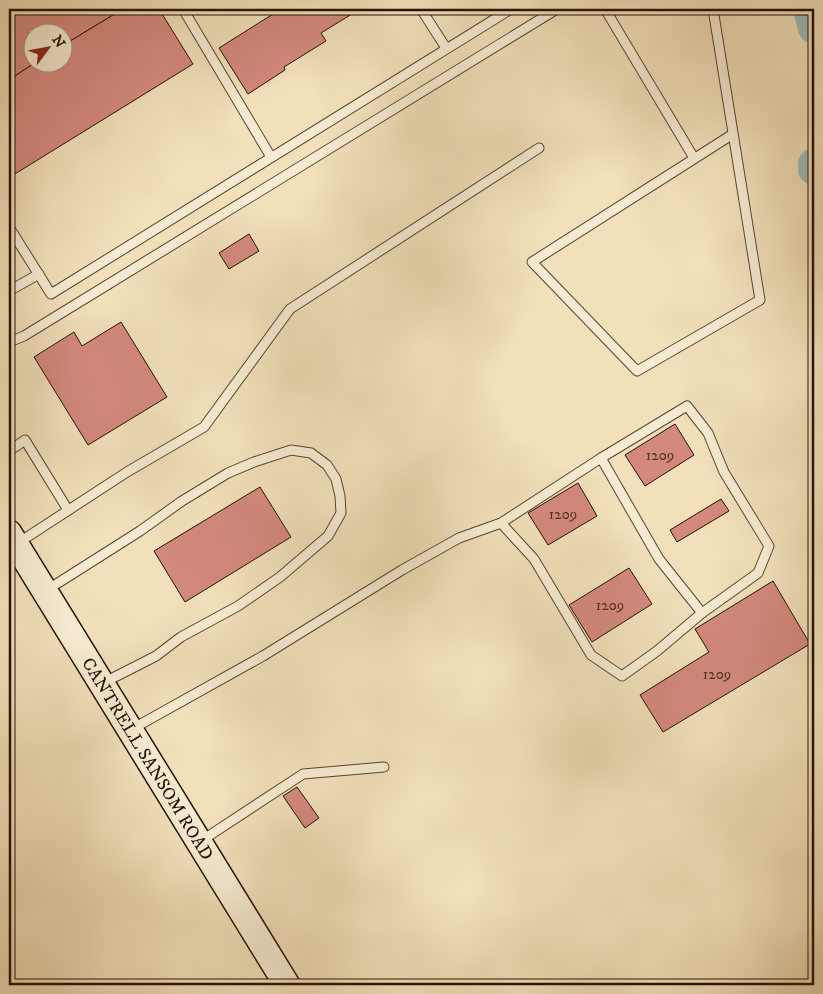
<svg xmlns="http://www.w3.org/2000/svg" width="823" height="994" font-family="'IM FELL DW Pica',serif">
  <rect width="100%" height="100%" fill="#f1e0ba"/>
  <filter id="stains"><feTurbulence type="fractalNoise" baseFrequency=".004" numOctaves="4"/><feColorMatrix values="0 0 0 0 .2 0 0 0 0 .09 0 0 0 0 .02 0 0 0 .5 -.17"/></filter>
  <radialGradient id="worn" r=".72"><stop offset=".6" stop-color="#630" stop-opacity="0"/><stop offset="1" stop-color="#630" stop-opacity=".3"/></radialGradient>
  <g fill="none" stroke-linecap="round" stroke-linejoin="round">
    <g stroke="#9ebbb9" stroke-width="32">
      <path d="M809 9 814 28"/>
      <path d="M814 164V169"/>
    </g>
  </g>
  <g fill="#d3897d" stroke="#251200">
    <path d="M9 9H116L118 12 62 46V32H32V62H36L9 80Z"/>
    <path d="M116 9H159L193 64 10 177 9 175V80L36 62H62V46L118 12Z"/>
    <path d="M281 9H360L321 33 326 41 284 67 285 70 248 94 219 48Z"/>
    <path d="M249 234 259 251 229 269 219 253Z"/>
    <path d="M121 322 167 397 88 445 34 357 74 332 82 346Z"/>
    <path d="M675 424 694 455 645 486 625 455Z"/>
    <path d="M578 483 597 516 548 545 528 513Z"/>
    <path d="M260 487 291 537 185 602 154 551Z"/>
    <path d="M721 499 729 511 677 542 670 530Z"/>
    <path d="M629 568 652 604 592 642 569 605Z"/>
    <path d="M773 581 810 644 663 732 640 695 709 652 695 629Z"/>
    <path d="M297 787 319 818 305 828 283 796Z"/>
  </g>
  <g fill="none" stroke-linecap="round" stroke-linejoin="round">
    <defs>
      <g id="lane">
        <path d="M183 9 271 157"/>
        <path d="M421 9 446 48"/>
        <path d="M605 9 694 158"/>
        <path d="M713 9 760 300 637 371 532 262 733 134"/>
        <path d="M9 227 51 294 511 9"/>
        <path d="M9 291 39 274"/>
        <path d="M9 342 24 336 557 9"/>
        <path d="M9 451 25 440 68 510"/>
        <path d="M601 458 659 559 702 613"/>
        <path d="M18 543 127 472 204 427 290 309 539 148"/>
        <path d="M47 590 140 531 182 501 228 473 254 462 291 450 311 453 327 465 336 479 340 496 341 513 328 536 280 577 238 606 181 637 156 656 103 683"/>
        <path d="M132 729 263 656 402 570 459 538 501 523 534 559 591 655 622 676 657 651 702 613 758 573 769 546 724 472 708 433 687 406 601 458 501 523"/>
        <path d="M201 841 303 774 384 767"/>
      </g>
      <g id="secondary">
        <path id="s1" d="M9 533 287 985"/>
      </g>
    </defs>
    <use href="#lane" stroke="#58462e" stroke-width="11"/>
    <use href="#secondary" stroke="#251200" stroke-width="28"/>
    <use href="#lane" stroke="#f6ebd2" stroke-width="9"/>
    <use href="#secondary" stroke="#f6ebd2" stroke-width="25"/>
  </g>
  <g text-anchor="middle" stroke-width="4" stroke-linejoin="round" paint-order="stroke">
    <g font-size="15" fill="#50301f">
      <text x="660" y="460">1209</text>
      <text x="563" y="519">1209</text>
      <text x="610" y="610">1209</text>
      <text x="717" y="679">1209</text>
    </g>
    <g font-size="18" fill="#251200" stroke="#f6ebd2">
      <text dy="6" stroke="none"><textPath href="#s1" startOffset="265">CANTRELL SANSOM ROAD</textPath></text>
    </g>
  </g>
  <rect width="823" height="994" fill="none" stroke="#f1e0ba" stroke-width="30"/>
  <rect x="10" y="10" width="803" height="974" fill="none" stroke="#251200" stroke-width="2.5"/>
  <rect x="15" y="15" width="793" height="964" fill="none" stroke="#251200"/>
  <g transform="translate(48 48) rotate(58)"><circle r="24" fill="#f6ebd2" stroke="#a2947e"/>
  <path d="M0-4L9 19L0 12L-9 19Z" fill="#8f2418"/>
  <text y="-8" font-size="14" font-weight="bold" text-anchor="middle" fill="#251200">N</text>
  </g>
  <rect width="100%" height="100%" filter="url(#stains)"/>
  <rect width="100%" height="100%" fill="url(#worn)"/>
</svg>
